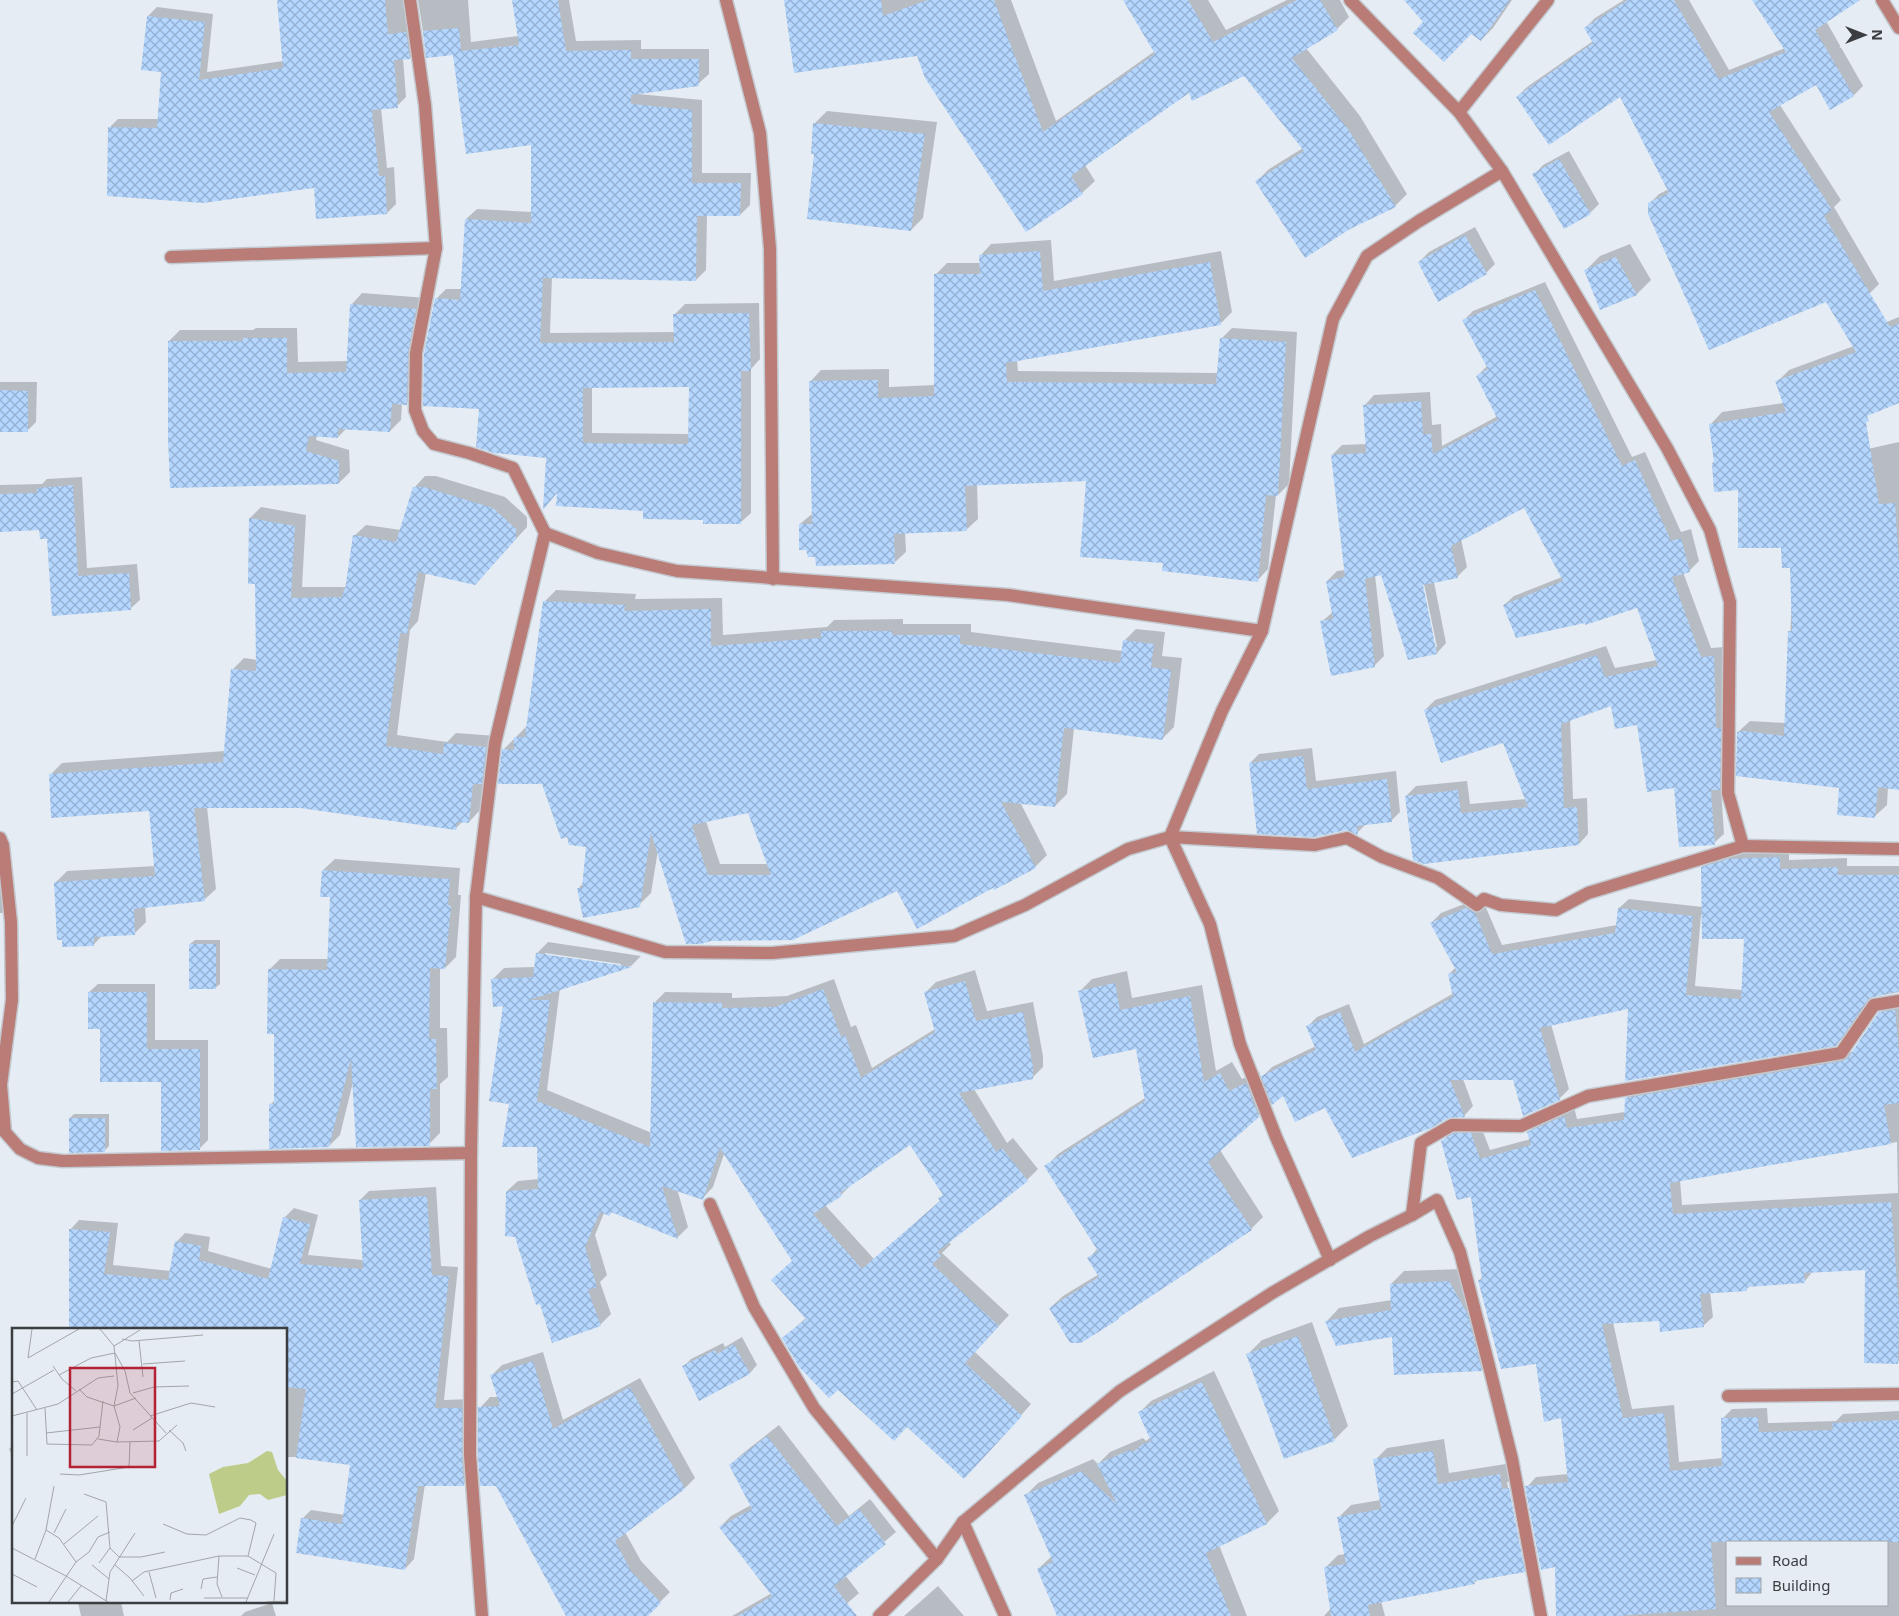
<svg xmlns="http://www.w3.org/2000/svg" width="1899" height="1616" font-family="'Noto Sans',sans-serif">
  <defs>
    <pattern id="building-cross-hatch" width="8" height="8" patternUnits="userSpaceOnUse" patternTransform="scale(1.25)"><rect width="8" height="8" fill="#b4d6ff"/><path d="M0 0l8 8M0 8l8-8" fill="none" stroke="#94afd0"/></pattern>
  </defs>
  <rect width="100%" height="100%" fill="#e5ecf3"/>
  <g fill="#0003" fill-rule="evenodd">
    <path d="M280 0H412L419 49 410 58H403L406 97 397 106 381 108 387 168 394 167 396 204 387 213 315 187 109 128 118 119H158L162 71 148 16 157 7 213 14 207 72 283 61Z"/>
    <path d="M418 0H468L471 42 518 36 513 0H569L576 41 641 40V49H709V74L698 84 638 94 702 100V173H751L750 205 740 215H707L706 270 696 280 552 277 550 333 675 332V314L685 304 759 303 760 359 751 369V513L740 523 644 510 559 491 548 457 480 408 436 299 446 289H462L466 219 477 209 532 212 533 144 455 54 427 56ZM691 386 690 434 592 433V387Z"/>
    <path d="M786 0H1011L1056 121 1155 51 1124 0H1208L1226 30 1287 0H1340L1349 17 1337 29 1306 48 1360 116 1407 194 1395 206 1257 181 1269 169 1303 148 1244 74 1189 91 1085 165 1095 181 1082 193 918 55Z"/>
    <path d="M1406 0H1512L1493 28 1481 40 1471 33 1425 22Z"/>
    <path d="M1624 0H1689L1729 70 1785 48 1754 0H1855L1826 21 1863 86 1854 95 1816 83 1780 105 1841 200 1834 207 1879 284 1870 293 1827 300 1649 204 1659 194 1669 189 1620 95 1517 97 1527 87 1593 41 1585 28 1595 18Z"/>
    <path d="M827 111 937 122 923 218 911 230 815 123Z"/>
    <path d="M1569 151 1599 204 1590 213 1534 175 1543 165Z"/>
    <path d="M1475 227 1495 264 1486 273 1419 262 1429 252Z"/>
    <path d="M1051 240 1054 281 1221 251 1232 312 1220 324 1017 360 1018 371 1218 373 1221 339 1232 328 1297 332 1289 484 1278 495H1276L1268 569 1257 581 1164 562 1087 480 977 484 978 519 966 530 905 532 906 552 894 563 816 556 800 524 813 513 810 382 821 370 889 369V387L935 385 936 274 947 263H980V256L991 244Z"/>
    <path d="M1630 244 1651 280 1637 294 1601 309 1586 270 1600 256Z"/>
    <path d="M1545 282 1632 457 1645 452 1681 532 1691 529 1699 561 1689 571 1683 572 1711 648 1724 647 1729 779 1721 788 1724 834 1714 843 1675 787 1638 724 1612 704 1570 719 1573 799 1587 798 1588 834 1579 844 1424 863 1406 796 1416 786 1467 781 1470 804 1526 799 1504 742 1425 710 1435 700 1606 646 1615 668 1657 660 1638 606 1586 622 1504 605 1514 596 1562 577 1525 506 1461 539 1467 567 1457 577 1434 582 1446 643 1437 653 1382 574 1375 575 1384 656 1374 666 1321 622 1333 612 1327 581 1337 571 1346 570 1332 455 1342 445 1367 444 1365 405 1374 395 1430 392 1432 425 1441 424 1442 446 1498 416 1477 376 1488 365 1464 320 1473 311ZM1421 579H1423L1437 647H1435Z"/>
    <path d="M362 293 427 298 418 392 406 403H402L401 420 390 431 346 429 338 437 317 435 316 440 349 450 350 472 339 483 169 341 180 330H253L256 328H297L298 362 348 361 351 305Z"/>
    <path d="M1899 317V402L1781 448 1787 467 1899 442V788L1888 787 1887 805 1875 816 1840 786 1738 732 1750 721 1786 723 1792 596 1791 567 1782 546 1739 488 1713 463 1715 461 1711 424 1722 412 1784 403 1777 382 1789 370 1854 346 1864 331Z"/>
    <path d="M0 382H37L36 422 27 431H0Z"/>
    <path d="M425 476H436L505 497 527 517V527L486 572 426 573 418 621 410 630 397 735 447 742 456 733 497 736 493 771 483 781 480 810 469 822 463 821 456 828 300 807H207L216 889 204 900 145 906 146 922 135 933 103 935 94 944 56 882 67 871 156 866 150 809 50 775 62 763 225 751 232 670 244 658 257 660 256 583 250 518 261 507 306 515 302 587H347L354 536 366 525 401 530 414 488Z"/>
    <path d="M82 477 87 568 137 564 140 600 130 609 53 614 48 538 40 529 0 530V485L42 484 47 479Z"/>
    <path d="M556 590 636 594 635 599 722 598 723 635 827 627 834 620 903 619V624H971V632L1123 651 1124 641 1136 629 1165 632 1162 656 1182 658 1174 727 1162 739 1074 728 1067 794 1055 806 1020 802 1047 855 1035 867 994 886 897 889 792 939 658 850 651 893 639 905 584 916 579 888 583 883 587 846 568 835 543 783 504 749 527 726 544 602ZM749 812 768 864H720L706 821Z"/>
    <path d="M1312 748 1316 781 1396 771 1400 812 1391 821 1366 824 1357 833 1250 763 1259 754Z"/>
    <path d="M1789 848V860L1847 858V866H1899V992L1872 997 1846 1035 1836 1044 1629 1007 1551 1024 1569 1089 1559 1099 1514 1079H1463L1473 1106 1464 1116 1326 1106 1283 1094 1220 1150 1263 1217 1251 1229 1125 1312 1118 1318 1080 1342 1050 1308 1063 1296 1099 1274 1089 1258 1098 1248 1046 1167 1058 1154 1145 1098 1137 1047 1080 991 1092 979 1127 971 1132 998 1202 985 1216 1071 1232 1062 1242 1079 1259 1071 1261 1078 1272 1067 1316 1046 1308 1026 1317 1017 1349 1004 1364 1044 1454 993 1449 974 1456 967 1431 923 1441 913 1477 899 1484 903 1502 945 1617 925 1619 908 1629 899 1703 907 1702 868 1711 858 1738 850ZM1701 915 1745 937 1743 990 1695 986Z"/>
    <path d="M0 854 11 904 2 913H0Z"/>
    <path d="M335 859 460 868 458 895H461L456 957 445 968H440V1028H447L448 1077 440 1084V1133L429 1144 353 1082 340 1135 329 1146 271 1104 275 1100V1033L269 970 280 959H328L331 896H322L323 870Z"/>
    <path d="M195 940H220V984L215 988 190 944Z"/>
    <path d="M548 942 641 956 631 966 560 988 547 1090 652 1133 654 1003 665 992 732 993V998L787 996 834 979 851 1027 856 1025 872 1068 935 1029 925 993 936 982 975 970 987 1011 1033 1002 1043 1056V1067L1032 1078 974 1089 1007 1143 1013 1138 1038 1169 1027 1180 948 1242 951 1244 942 1253 1009 1315 975 1352 1031 1404 975 1467 908 1425 783 1338 806 1318 794 1260 724 1154 713 1187 703 1198 677 1189 688 1227 678 1237 613 1211 609 1215 604 1213 595 1235 607 1275 600 1282 611 1314 600 1325 540 1303 507 1191 518 1181 539 1179 538 1146 510 1103 504 1005 493 979 504 968 535 967 537 953ZM545 953 621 964V966L545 955ZM910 1144 944 1194 941 1200 874 1259 825 1205 841 1195 852 1184Z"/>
    <path d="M98 984H155V1040H208V1140L199 1149 162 1081 101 1028 89 992Z"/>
    <path d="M1899 1002V1361L1898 1362 1866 1268 1813 1271 1804 1282 1751 1285 1746 1290 1710 1292 1713 1317 1703 1326 1660 1320 1613 1322 1632 1409 1674 1405 1679 1462 1723 1458 1722 1419 1732 1409 1767 1408 1768 1423 1836 1421 1843 1414 1899 1411V1616H1578L1527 1487 1536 1477 1568 1474 1562 1416 1537 1363 1479 1280 1483 1277 1472 1195 1443 1141 1452 1131 1480 1124 1490 1150 1531 1139 1529 1132 1538 1123 1574 1107 1577 1119 1625 1112 1626 1099 1635 1089 1853 1052 1880 1013 1890 1003ZM1897 1142 1898 1193 1682 1205 1680 1180ZM1728 1542H1888V1605H1728Z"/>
    <path d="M74 1114H109V1146L104 1151 70 1118Z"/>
    <path d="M436 1187 441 1266 458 1267 444 1400 471 1399 473 1475 464 1484H425L414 1559 405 1569 302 1519 311 1510 345 1515 351 1464 298 1457H286V1330H70V1230L79 1220 118 1223 113 1265 171 1271 176 1242 185 1233 210 1237 208 1251 272 1269 284 1218 294 1208 318 1215 308 1255 363 1260 360 1200 369 1191Z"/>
    <path d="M1462 1269 1480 1302 1494 1357 1481 1369 1393 1335 1327 1321 1339 1308 1392 1300 1391 1284 1404 1271Z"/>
    <path d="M1312 1322 1348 1426 1334 1440 1248 1354 1262 1340Z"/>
    <path d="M742 1337 757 1365 750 1373 699 1399 683 1367 691 1359 723 1343 725 1347Z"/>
    <path d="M543 1352 563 1420 640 1378 695 1478 685 1488 625 1532 641 1561 670 1592 646 1616H568L480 1408 490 1397H498L492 1375 502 1365Z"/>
    <path d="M1214 1371 1279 1511 1267 1523 1219 1545 1247 1616H1058L1038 1569 1052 1556 1026 1495 1038 1483 1093 1459 1098 1464 1110 1452 1143 1438 1146 1441 1151 1437 1139 1413 1151 1401Z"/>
    <path d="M779 1425 849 1516 870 1499 896 1532 845 1575 859 1593 833 1616H732L772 1593 720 1527 731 1516 751 1505 730 1465 742 1454Z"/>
    <path d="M1444 1439 1449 1473 1512 1463 1536 1559 1524 1571 1479 1579 1474 1583 1381 1601 1385 1616H1324L1331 1608 1326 1567 1338 1555 1346 1554 1339 1517 1351 1505 1381 1500 1375 1460 1387 1448ZM1507 1482H1509L1524 1563H1522Z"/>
    <path d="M14 1444V1459L9 1449Z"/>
    <path d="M938 1586 964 1616H904Z"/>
    <path d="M78 1602H121L124 1616H81Z"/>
    <path d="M272 1603 276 1616H241L245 1612Z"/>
  </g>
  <g fill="url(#building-cross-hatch)" fill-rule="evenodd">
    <path d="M277 0H385L388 34 406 32 410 59 394 60 398 108 372 110 379 176H385L387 214 316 219 314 188 203 203 107 196 108 127 157 128 161 72 141 70 147 16 205 22 199 80 283 68Z"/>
    <path d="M512 0H558L566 51 631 50V59H699V86L631 95V104L692 110V183H741L740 216H697L696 281 543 278 540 343 674 342 673 314 749 313 751 371H741V524H703V520L643 519V511L556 506 557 493 543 510 546 458 494 453 476 447 479 409 423 406 424 354 435 298 460 300 465 219 531 223V145L466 154 453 55 426 58 423 31 459 28 461 51 519 45ZM689 387 688 444 583 443V388Z"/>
    <path d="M784 0H881L883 16 928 0H994L1043 132 1155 54 1123 0H1188L1213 42 1297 0H1320L1338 30 1292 58 1348 129 1396 207 1350 229 1305 258 1255 181 1304 151 1244 76 1192 101 1189 93 1071 176 1083 194 1026 232 925 78 917 56 794 73Z"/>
    <path d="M1404 0H1510L1481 41 1471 34 1444 62 1413 33 1423 22Z"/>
    <path d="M1628 0H1674L1719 79 1786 52 1752 0H1860L1815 30 1854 96 1830 110 1816 85 1769 112 1832 210 1824 216 1890 327 1899 324V403L1867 416 1869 421 1866 422 1879 504 1895 503 1899 565V790L1878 787 1875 818 1837 815 1839 788 1736 776 1737 732 1744 731 1784 736 1788 631H1792L1790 568H1782L1781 548H1738V490L1714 492 1712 463 1714 462 1709 424 1786 412 1775 381 1856 352 1826 302 1709 350 1648 214V203L1669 193 1620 97 1549 145 1516 97 1593 43 1584 28Z"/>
    <path d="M813 123 925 134 911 231 807 219 814 154H811Z"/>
    <path d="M1559 159 1591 214 1564 229 1532 174Z"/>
    <path d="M1465 235 1487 274 1438 302 1418 262Z"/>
    <path d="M1040 251 1043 291 1210 262 1221 325 1006 363 1007 382 1216 384 1220 338 1286 342 1278 496 1266 495 1258 582 1162 571 1163 563 1080 557 1086 481 965 486 967 531 894 534 895 564 816 566 815 557H808L806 550H799V524H812L809 381 878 380V398L934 396V274H980L979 255Z"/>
    <path d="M1616 257 1637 295 1600 310 1584 270Z"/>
    <path d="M1535 290 1622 466 1635 460 1671 541 1681 538 1690 572 1672 577 1701 657 1714 656 1716 728H1721L1720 790H1711L1715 845 1679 847 1674 788 1647 792 1637 725 1615 729 1611 706 1561 724 1564 808 1577 807 1579 845 1424 864 1413 860 1405 796 1458 790 1461 813 1528 807 1503 743 1441 763 1424 710 1597 655 1605 677 1658 666 1637 608 1585 625V623L1516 638 1503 605 1563 581 1524 508 1451 546 1458 578 1423 585 1437 654 1408 660 1381 575 1365 579 1375 667 1331 676 1320 621 1333 619 1326 581 1345 577 1331 455 1366 453 1363 405 1421 401 1423 434H1431L1433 454 1498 420 1476 376 1488 369 1462 320Z"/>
    <path d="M350 304 416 309 408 353 407 405 392 404 390 432 338 429V438L309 436 306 451 339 461V484L170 488 168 438V341H243V338H287V373L346 372Z"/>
    <path d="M0 390 28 391V432H0Z"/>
    <path d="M73 485 78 576 129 573 131 610 52 616 47 539H40L39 530 0 532V494L37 493V488Z"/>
    <path d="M413 487H424L493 508 516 529V539L475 585 418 572 407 634 400 633 386 746 443 754 444 743 486 747 482 784H473L469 823 457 822 456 830 300 808H194L205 901 134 909 135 935 94 937V946L62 947V940H57L54 882 155 876 149 811 51 818 49 774 223 762 231 669 256 671 255 584H248L249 518 295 526 291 598 342 597 344 589 345 590 353 535 396 542Z"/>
    <path d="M543 601 625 605 624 611 711 609V646L821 638V631H892V635H960V644L1120 663 1123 640 1154 644 1151 667 1171 670 1163 740 1064 728 1055 807 1001 802 1036 868 994 890 993 888 917 929 897 891 793 940 711 941 701 944H686L651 833 640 907 583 918 577 888H582L586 847 569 845 567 837 561 839 542 784H498L502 749 514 750V737H525ZM748 813 771 875H708L692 825Z"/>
    <path d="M1303 756 1307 789 1387 779 1392 822 1357 826 1358 835 1346 830 1314 837 1257 834 1249 763Z"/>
    <path d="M1780 857V869L1838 867V875H1899V991L1869 998 1836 1046 1625 1081 1628 1009 1540 1028 1560 1100 1523 1116 1513 1080H1450L1465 1117 1448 1118 1431 1128 1352 1158 1325 1108 1295 1122 1283 1096 1272 1105 1261 1076 1316 1050 1306 1026 1340 1012 1355 1052 1453 997 1448 974 1457 972 1430 923 1466 908 1475 913 1492 954 1615 933 1618 908 1693 916 1686 995 1741 999 1744 939H1702L1701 867 1728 859Z"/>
    <path d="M322 870 450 879 448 905 451 906 445 969 430 968 429 1039H436L437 1089H430V1146L356 1147 351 1059 329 1147 269 1149V1104H274V1034H267L268 969 327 970 330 897H320Z"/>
    <rect x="189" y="944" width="27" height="45"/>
    <path d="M536 953 632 967 529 1000H550L537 1101 650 1147 653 1002 722 1003V1008L775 1007 823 989 841 1037 845 1035 861 1078 935 1032 924 992 965 981 976 1021 1023 1012 1033 1067V1079L959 1093 996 1152 1002 1148 1028 1181 937 1252 941 1256 932 1264 999 1326 965 1363 1022 1416 964 1479 907 1427 894 1441 838 1390 829 1398 800 1368 782 1338 806 1319 771 1280 792 1261 720 1148 703 1200 662 1186 678 1239 611 1212 609 1216 600 1212 585 1247 597 1287 588 1290 601 1326 552 1343 540 1304 536 1305 515 1237 505 1236 506 1191 538 1189 537 1147H502L509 1104 489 1101 503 1006 493 1007 491 979 533 977ZM910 1145 943 1195 938 1198 940 1201 862 1269 813 1214 842 1196 840 1193Z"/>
    <path d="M1115 983 1120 1010 1190 996 1204 1082 1220 1073 1229 1091 1246 1083 1259 1117 1208 1162 1252 1230 1118 1318 1119 1319 1081 1343H1070L1049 1308 1099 1277 1087 1258 1098 1251 1044 1166 1145 1101 1136 1049 1093 1058 1078 991Z"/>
    <path d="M88 992H147V1049H200V1150L161 1151V1082H100V1029H88Z"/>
    <path d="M1895 1010 1899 1053V1103L1884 1105 1891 1144 1670 1183 1673 1214 1891 1202 1899 1310 1898 1364 1864 1363 1865 1270 1804 1273 1805 1283 1747 1287V1291L1700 1294 1704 1327 1660 1332 1659 1321 1602 1324 1623 1418 1664 1413 1670 1471 1722 1466 1721 1418 1758 1417 1759 1432 1833 1430 1832 1423 1899 1420V1542H1711L1716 1609 1616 1616H1556L1555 1567 1541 1570 1525 1486 1568 1482 1561 1418 1544 1422 1536 1364 1501 1369 1478 1280H1482L1471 1197 1457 1200 1441 1141 1454 1133H1471L1480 1159 1531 1145 1527 1132 1564 1116 1567 1128 1624 1120 1625 1098 1843 1061 1848 1058 1879 1012Z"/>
    <path d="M69 1118H105V1152L69 1153Z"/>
    <path d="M427 1196 432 1275 449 1276 435 1408H462V1456L464 1486H418L405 1570 296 1553 301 1518 342 1524 350 1465 296 1458 306 1389 286 1387V1330H69V1229L110 1232 104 1274 168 1280 175 1241 201 1246 199 1260 268 1279 283 1217 310 1224 300 1264 363 1269 359 1200Z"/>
    <path d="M1449 1281 1468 1315 1482 1371 1394 1375 1392 1337 1336 1346 1325 1321 1391 1310 1390 1284Z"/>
    <path d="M1298 1336 1335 1441 1284 1459 1246 1354Z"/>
    <path d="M734 1344 750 1374 699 1401 682 1366 715 1350 717 1354Z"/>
    <path d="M533 1361 553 1429 630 1387 685 1489 615 1541 631 1571 661 1603 648 1616H566L496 1486H480L478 1455V1407L500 1406 490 1375Z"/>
    <path d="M1202 1382 1267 1524 1206 1553 1231 1616H1057L1037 1569 1053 1562 1024 1495 1081 1471 1117 1504 1097 1464 1130 1450 1133 1452 1143 1444 1151 1441 1138 1412Z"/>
    <path d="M767 1436 837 1526 859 1509 886 1544 834 1586 857 1616H738L772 1596 719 1527 752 1509 729 1465Z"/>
    <path d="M1433 1451 1438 1484 1500 1474 1502 1489 1509 1488 1525 1572 1474 1581 1475 1584 1368 1605 1370 1616H1331L1324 1567 1346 1564 1337 1517 1381 1509 1373 1459Z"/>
  </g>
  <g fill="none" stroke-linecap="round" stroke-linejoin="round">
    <defs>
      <g id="minor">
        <path d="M410 0 425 105 436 248 416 353 415 410 423 431 434 444 469 453 513 468 545 533 495 743 476 897 471 1153 470 1455 482 1616"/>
        <path d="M726 0 760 133 770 249 773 579"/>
        <path d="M1350 0 1459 112 1502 171 1667 448 1710 530 1730 602 1728 793 1743 846"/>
        <path d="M1882 0 1899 28"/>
        <path d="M1459 112 1548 0"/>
        <path d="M171 257 436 248"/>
        <path d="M545 533 598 553 677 571 1008 595 1262 631"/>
        <path d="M0 838 3 845 11 922 12 1000 1 1085 5 1132 20 1149 38 1158 63 1161 471 1153"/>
        <path d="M476 897 665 952 772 953 954 936 1025 905 1128 849 1170 837 1315 845 1347 838 1382 857 1438 878 1477 905 1484 899 1501 905 1556 910 1588 893 1743 846 1899 849"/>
        <path d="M710 1204 754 1307 814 1408 937 1559"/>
        <path d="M1412 1215 1421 1143 1452 1125 1521 1126 1588 1096 1841 1053 1874 1005 1899 1001"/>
        <path d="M1330 1260 1276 1137 1240 1044 1210 924 1170 837 1222 711 1262 631 1333 319 1367 256 1419 221 1502 171"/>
        <path d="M1728 1396 1899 1394"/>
        <path d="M963 1522 1005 1616"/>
        <path d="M879 1616 937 1559 963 1522 1120 1391 1272 1293 1370 1236 1412 1215 1437 1200 1460 1252 1488 1362 1512 1459 1541 1616"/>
      </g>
    </defs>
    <use href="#minor" stroke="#c3c9cf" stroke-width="15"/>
    <use href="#minor" stroke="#b97c76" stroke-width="12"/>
  </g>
  <g transform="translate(12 1328)">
    <rect width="275" height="275" fill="#e5ecf3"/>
    <path d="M255 123 260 124 266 142 275 153V167L256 172 248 166 237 167 228 178 207 186 197 146 211 139 236 135Z" fill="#bdcd89"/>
    <path fill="none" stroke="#a1a6ab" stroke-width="1" d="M20 1 16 30 67 1M88 1 102 18 106 58 102 78 108 99 105 114M110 11 120 13 191 7M127 13 131 49M102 18 128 2M103 25 113 43 118 65 154 105M131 36 173 33M41 38 50 51 64 63M47 47 79 30 103 25M0 54 6 53 25 82M67 61 75 69 102 78 124 70M121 65 142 59 177 58M0 66 42 42M33 80 35 116 80 117 87 108 91 73M0 88 46 76 86 50 102 48M138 88 179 75 203 79M121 102 140 90M157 102 171 115 174 123M34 105 88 99M86 111 105 114 147 113 165 97M15 128V85M48 146 67 147 117 139 118 114M72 166 94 174 98 220 107 229H129L153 224M151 196 175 206 194 207 228 190 239 192 244 195 236 228M0 198 14 170M34 202 47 210 64 234M42 205 54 181M52 216 86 188M0 220 54 248 96 274M207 228 205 256 210 269M23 231 34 202 42 158M87 235 98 220M80 237 97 251M103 237 118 250 132 268M225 240 243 247M137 244 144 270M0 246 25 259M120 253 132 244 207 228H236L264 245 262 273M189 261 191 251 205 249M192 270H235M158 272 159 265 171 261M94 273 98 244 123 205M37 274 64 234 77 224 86 209 98 204M56 274 69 258M234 274 262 206M254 274 275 273"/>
    <path fill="#b42235" fill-opacity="0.15" stroke="#b42235" stroke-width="2.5" d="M58 40H143V139H58Z"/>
    <rect width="275" height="275" fill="none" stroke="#3b3d40" stroke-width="2.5"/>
  </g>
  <rect x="1726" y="1541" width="162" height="65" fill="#e5ecf3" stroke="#a1a6ab"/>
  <rect x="1736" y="1557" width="25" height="8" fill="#b97c76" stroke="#a1a6ab"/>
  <text x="1772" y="1566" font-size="15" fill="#3b3d40">Road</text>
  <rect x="1736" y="1578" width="25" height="15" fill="url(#building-cross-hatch)" stroke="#a1a6ab"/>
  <text x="1772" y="1591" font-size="15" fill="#3b3d40">Building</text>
  <g transform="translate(1864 35) rotate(90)" stroke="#e5ecf3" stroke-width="4" paint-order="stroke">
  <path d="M0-4L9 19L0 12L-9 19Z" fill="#3b3d40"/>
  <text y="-8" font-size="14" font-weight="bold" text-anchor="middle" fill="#3b3d40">N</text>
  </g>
</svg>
